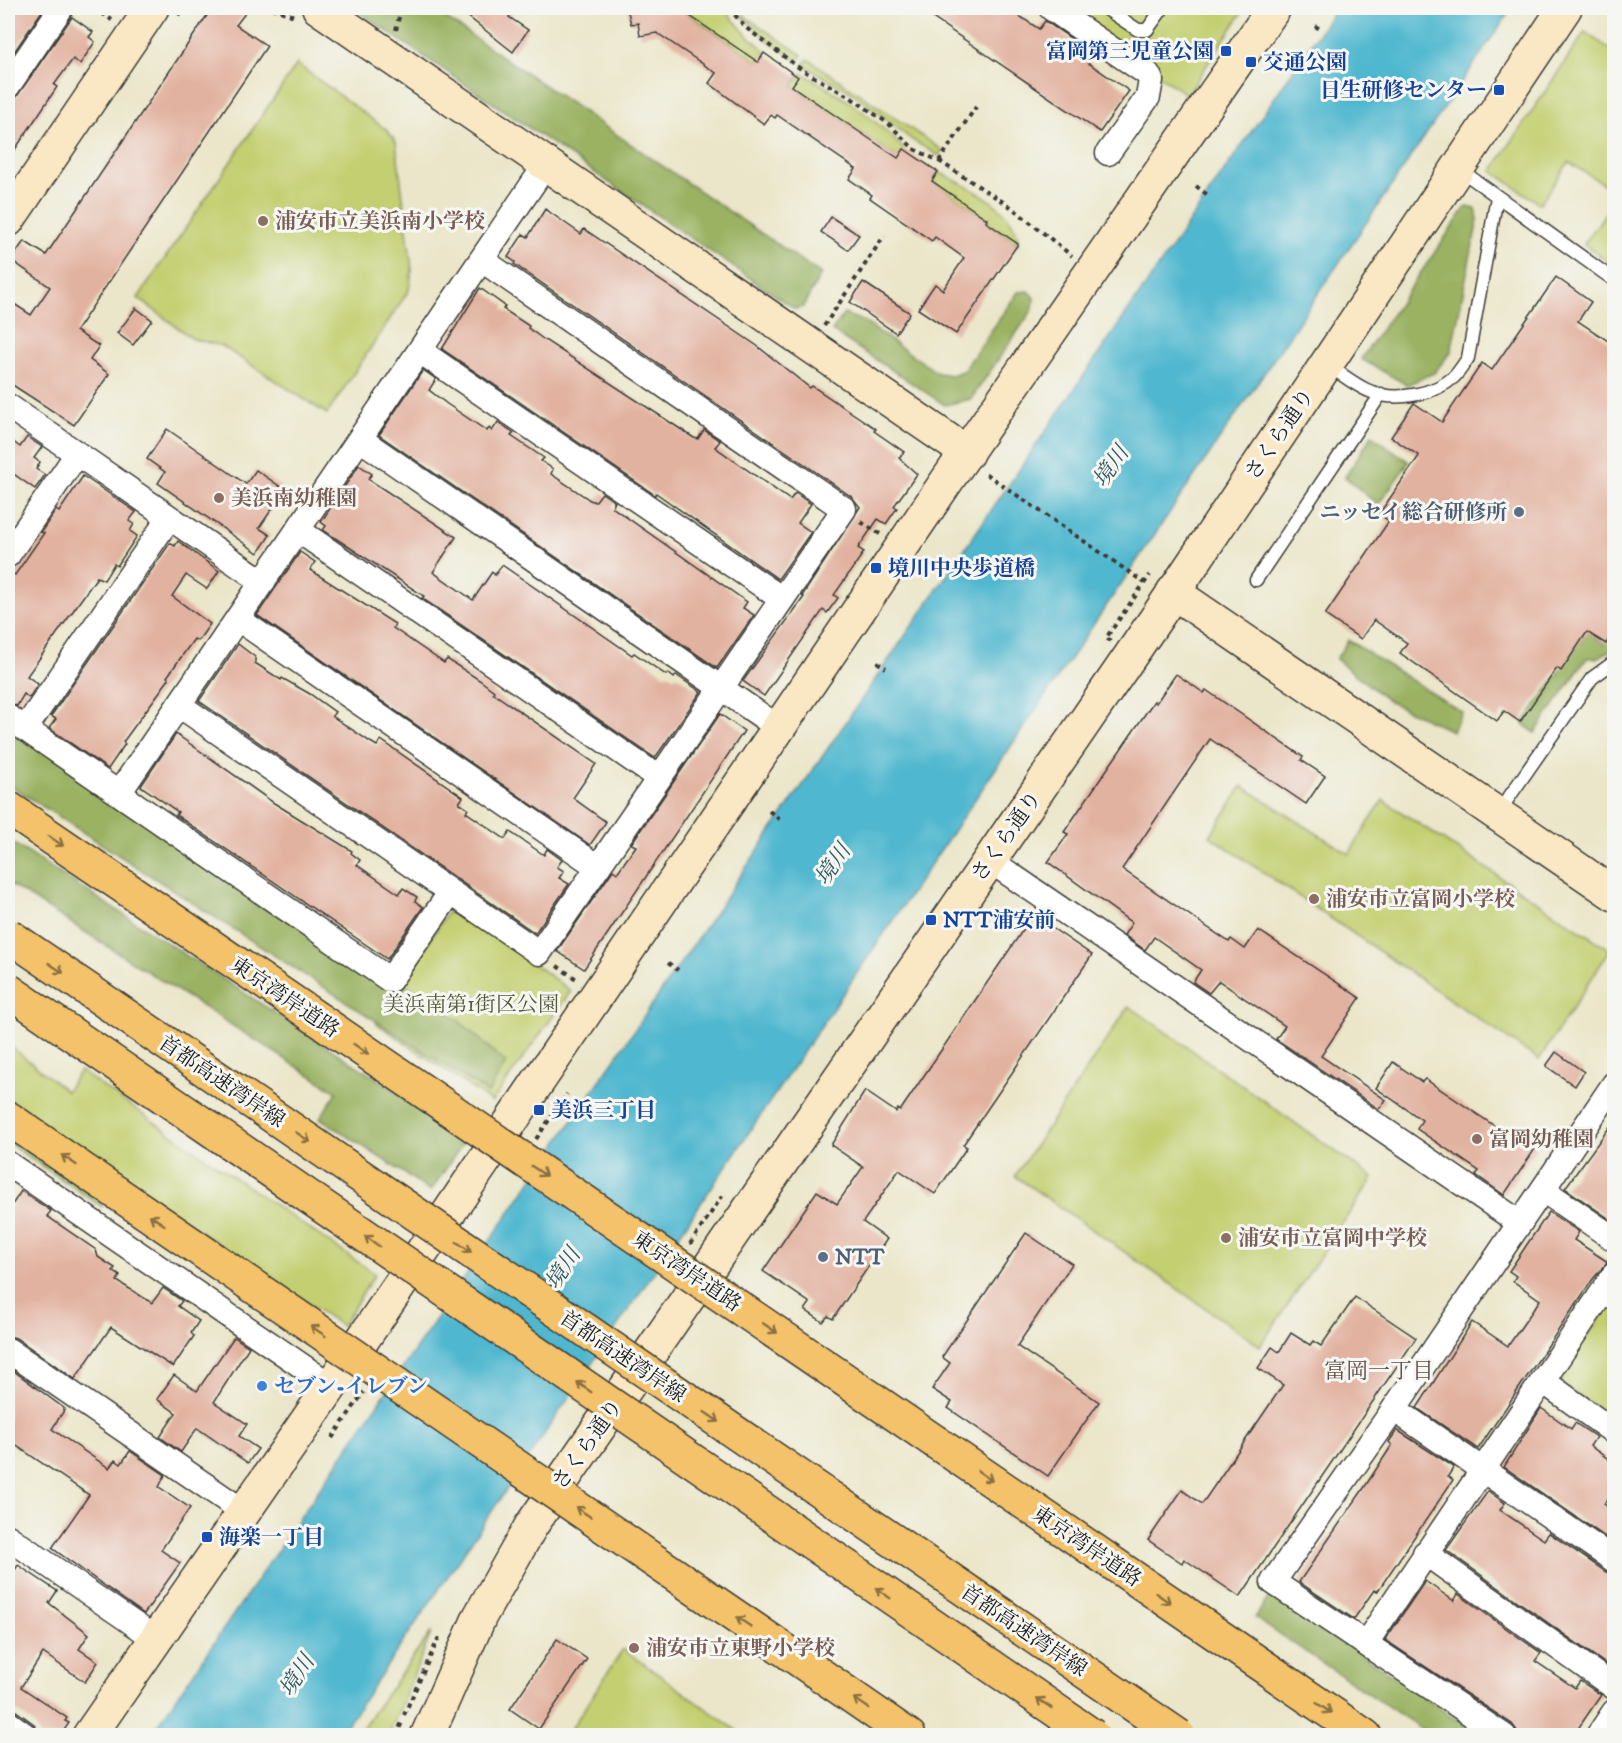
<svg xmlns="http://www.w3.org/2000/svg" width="1622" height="1743" font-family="'IM FELL DW Pica','Noto Serif JP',serif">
  <rect width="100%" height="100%" fill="#f6f6f2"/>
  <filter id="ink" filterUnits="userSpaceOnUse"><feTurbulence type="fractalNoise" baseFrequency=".0167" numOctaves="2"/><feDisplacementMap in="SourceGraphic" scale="12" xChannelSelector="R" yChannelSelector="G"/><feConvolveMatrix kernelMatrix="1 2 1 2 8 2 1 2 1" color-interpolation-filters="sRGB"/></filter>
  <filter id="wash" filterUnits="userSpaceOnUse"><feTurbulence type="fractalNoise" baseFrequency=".008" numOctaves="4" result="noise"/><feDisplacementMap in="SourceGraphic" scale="24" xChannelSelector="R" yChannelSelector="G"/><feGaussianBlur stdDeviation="1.35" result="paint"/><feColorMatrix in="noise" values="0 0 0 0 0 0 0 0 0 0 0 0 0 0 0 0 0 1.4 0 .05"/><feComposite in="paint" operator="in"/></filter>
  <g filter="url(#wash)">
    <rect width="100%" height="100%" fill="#ebe6c9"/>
    <g fill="#c3cf70" stroke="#707646" stroke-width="1.5">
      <path d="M673 8H723L746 34 766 51 758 62 681 9 674 11Z"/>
      <path d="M733 8H741L746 17 802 55 797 61 769 41Z"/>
      <path d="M1062 8H1245L1187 95Z"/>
      <path d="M1585 32 1614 52V191L1569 162 1540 204 1492 171Z"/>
      <path d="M808 59 942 150 939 156 912 140 854 94 803 65Z"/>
      <path d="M297 64 388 131 396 142 412 270 409 290 327 414 222 346 193 339 138 298Z"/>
      <path d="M802 73C840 94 873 116 904 149L898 158 792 86Z"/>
      <path d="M938 172C966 186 1018 207 1018 244L988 223 987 219 932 181Z"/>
      <path d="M1614 201V266L1584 244Z"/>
      <path d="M1242 786 1349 854 1383 800 1610 950 1539 1060 1210 836Z"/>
      <path d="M461 911 571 991 492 1102 376 1023 447 913Z"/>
      <path d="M1129 1006 1373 1178 1260 1346 1015 1176Z"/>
      <path d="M8 1044 66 1091 80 1071 375 1274 342 1326 8 1103Z"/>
      <path d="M1614 1297V1419L1562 1385 1560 1375Z"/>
      <path d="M432 1631 389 1735H357Z"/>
      <path d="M623 1649 743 1735H567Z"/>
    </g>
    <g fill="#9ab262" stroke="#5b673f" stroke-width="1.5">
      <path d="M353 8H431L821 274 803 307 795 309Z"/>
      <path d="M1466 207 1476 209 1478 219 1451 352 1434 373 1407 385 1361 359Z"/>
      <path d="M1029 291 1034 298 1033 309 971 399 945 405 832 331 844 314 863 321 938 373 952 375 964 370 1018 292Z"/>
      <path d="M1372 435 1409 462 1378 505 1345 477Z"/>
      <path d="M1614 631V649L1596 658H1587L1535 733 1523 724 1587 632 1605 644Z"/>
      <path d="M1348 640 1462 712 1452 731 1390 702 1336 659Z"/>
      <path d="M8 718 457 1019 506 1063 488 1093 8 784Z"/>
      <path d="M8 840 467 1137 431 1191 320 1118 337 1092 8 883Z"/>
      <path d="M8 1136 106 1202 102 1207 8 1143Z"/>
      <path d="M1272 1592 1479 1735H1431L1255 1618Z"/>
    </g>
    <path fill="#50b7cf" stroke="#366a76" stroke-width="1.5" d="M1336 8H1512L340 1735 150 1736Z"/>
    <g id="blocks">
      <g fill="#e2b2a0">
        <path d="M8 8H44L8 61Z"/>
        <path d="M212 8H249L236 25 267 46 76 331 99 346 90 360 109 374 74 425 8 382V300L31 315 50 287 11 260 24 241 46 255Z"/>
        <path d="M457 8H515L509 17 528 30 513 52Z"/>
        <path d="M627 8H678L758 62 764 53 798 77 792 86 858 131 898 158 904 149 938 172 932 181 987 219 986 222 1018 244 956 334 918 309 935 284 943 290 964 258 935 237 932 241 870 198 872 195 849 179 856 169 777 115 775 118 771 115 764 124 709 83 716 73 657 33 640 36 638 23 631 24Z"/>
        <path d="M918 8H1007L1039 29 1045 21 1079 44 1074 53 1129 91 1100 132Z"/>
        <path d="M72 17 93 32 89 37 95 42 80 64 73 59 54 85 57 87 8 160V109Z"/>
        <path d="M545 209 581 234 584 229 756 345 810 388 812 386 876 429 874 431 904 452 899 458 917 474 894 506 897 508 886 524 878 519 858 548 864 552 834 595 838 598 827 613 823 610 764 696 743 681 804 597 802 596 860 507 852 497 514 264 515 262 508 257 523 234 528 237Z"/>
        <path d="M831 217 859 235 848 250 821 232Z"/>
        <path d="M1556 277 1591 302 1578 321 1614 345V631L1606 644 1587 632 1561 671 1557 668 1520 722 1504 711 1497 721 1400 653 1407 643 1374 620 1361 639 1325 615 1389 521 1379 514 1419 456 1391 437 1414 403 1442 422 1482 363 1492 370Z"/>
        <path d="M863 282 910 313 896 333 850 302Z"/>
        <path d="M480 288 505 306 503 309 529 326 528 328 543 339 694 438 698 439 704 430 720 441 715 447 790 500 795 493 811 504 798 523 811 532 778 579 656 493 655 495 442 349Z"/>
        <path d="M136 308 152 320 133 345 117 333Z"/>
        <path d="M423 370 436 379 429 390 447 404 487 431 489 428 492 431 498 422 514 433 511 436 544 458 541 461 553 469 551 474 590 500 595 502 602 493 615 502 612 507 747 602 743 608 754 615 717 668 379 435Z"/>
        <path d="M167 429 246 484 256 470 285 490 259 528 270 535 258 553 158 483 165 472 147 459Z"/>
        <path d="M27 437 42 447 34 458 40 462 36 469 45 475 35 489 8 470V438L20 447Z"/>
        <path d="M359 465 372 474 368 479 456 537 433 572 473 600 492 572 495 575 502 565 632 655 634 653 666 675 668 673 674 678 676 675 701 692 655 758 422 598 424 596 323 530 326 526 321 522Z"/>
        <path d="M83 476 136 512 129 521 134 524 130 531 137 536 117 566 114 564 104 580 97 577 27 676 38 684 29 698 24 694 17 706 8 703V570L15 575 44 533 41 532 56 510 59 512Z"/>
        <path d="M178 541 219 571 207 589 186 575 172 596 210 624 198 641 194 639 167 677 169 679 123 742 125 744 108 769 49 728 56 719 51 716 170 543 175 546Z"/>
        <path d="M300 552 315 562 310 570 395 624 393 628 444 663 447 659 481 681 494 691 493 693 596 764 573 798 606 822 590 845 257 615Z"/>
        <path d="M238 644 255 657V663L281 680 282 678 310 694 335 712 332 716 372 743 377 746 381 740 463 797 459 803 468 809 466 812 505 839 510 832 544 855 547 849 562 860 557 867 564 871 559 878 569 884 535 933 199 701Z"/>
        <path d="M1176 674 1204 693 1206 690 1303 757 1301 760 1325 776 1306 804 1210 739 1122 869 1229 942 1231 939 1245 949 1258 930 1360 998 1321 1056 1386 1100 1379 1109 1276 1039 1285 1026 1219 981 1209 993 1193 982 1201 970 1154 937 1145 950 1124 935 1132 923 1048 862 1068 834 1064 832 1154 701 1156 703Z"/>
        <path d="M720 714 744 731 584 969 557 951 613 870 617 873 636 846 631 844Z"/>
        <path d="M176 734 274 803 352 851 351 853 360 860 357 865 399 894 403 888 417 897 415 901 423 907 387 959 176 815 178 812 141 786Z"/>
        <path d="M1033 915 1092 955 963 1145 967 1147 935 1194 899 1170 863 1222 887 1239 833 1319 828 1316 823 1322 805 1310 810 1303 763 1271 817 1191 837 1204 863 1167 831 1145 865 1091 896 1112 898 1109 900 1111Z"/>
        <path d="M1556 1052 1584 1072 1575 1086 1546 1066Z"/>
        <path d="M1393 1062 1422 1082 1425 1079 1505 1133 1509 1127 1537 1146 1504 1195 1476 1175 1479 1171 1417 1129 1422 1120 1376 1088Z"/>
        <path d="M1614 1121V1222L1565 1188Z"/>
        <path d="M21 1191 51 1211 47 1216 96 1250 98 1257 115 1268 113 1271 120 1276 117 1281 152 1303 163 1288 182 1301 178 1306 199 1321 191 1333 194 1336 173 1367 111 1327 75 1379 16 1338 8 1336V1211Z"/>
        <path d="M1549 1212 1579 1232 1574 1240 1608 1262 1593 1279 1478 1449 1417 1408 1472 1322 1508 1346 1540 1300 1513 1281 1516 1276 1509 1271Z"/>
        <path d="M1026 1233 1072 1264 1017 1346 1099 1402 1048 1476 948 1408 952 1402 932 1389 950 1363 942 1357Z"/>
        <path d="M1355 1297 1416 1338 1240 1597 1184 1559 1182 1563 1148 1540 1182 1490 1202 1504 1283 1385 1258 1368 1272 1347 1279 1352 1291 1333 1310 1345 1313 1341 1321 1346Z"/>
        <path d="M234 1337 249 1347 214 1402 247 1424 239 1436 258 1449 248 1463 197 1428 181 1452 160 1437 176 1413 157 1399 174 1375 197 1391Z"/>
        <path d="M11 1369 65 1409 52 1429 109 1468 115 1460 121 1464 130 1451 165 1475 159 1487 190 1508 161 1550 180 1563 144 1614 52 1548 89 1495 8 1440V1374Z"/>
        <path d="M1541 1408 1571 1429 1575 1423 1596 1437 1590 1446 1614 1463V1489L1604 1504 1614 1511V1543L1504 1467Z"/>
        <path d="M1397 1430 1454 1467 1448 1476 1453 1480 1377 1592 1374 1590 1354 1619 1299 1582 1362 1491 1392 1445 1389 1442Z"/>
        <path d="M1488 1491 1505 1503 1500 1510 1544 1540 1549 1533 1606 1572 1614 1574V1670L1446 1550Z"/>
        <path d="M18 1565 57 1591 49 1603 89 1634 79 1649 98 1662 85 1682 43 1653 21 1687 67 1718 65 1721 69 1723 60 1736H40L34 1724 16 1711 8 1709V1581Z"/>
        <path d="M1425 1581 1454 1601 1458 1594 1541 1653 1535 1661 1575 1688 1580 1681 1601 1695 1573 1736H1521L1512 1724 1385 1640Z"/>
        <path d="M557 1639 587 1659 539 1729 510 1709Z"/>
      </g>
    </g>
  </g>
  <g filter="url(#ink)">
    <use href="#blocks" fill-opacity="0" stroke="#3b3a36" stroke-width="1.5"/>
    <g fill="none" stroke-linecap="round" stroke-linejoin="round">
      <defs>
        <g id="lane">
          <path d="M1105 8 1138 30H1147L1163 8"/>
          <path d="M1613 8 1614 9"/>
          <path d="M1459 169 1614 280"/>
          <path d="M1328 365C1342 374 1357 387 1372 392 1396 402 1435 394 1454 377 1459 372 1464 364 1468 358L1497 197"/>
          <path d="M1256 580 1381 394"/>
          <path d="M1498 813 1592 678 1614 662"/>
        </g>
        <g id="street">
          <path d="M1051 8 1148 74 1151 80 1148 97 1108 153"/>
          <path d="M8 86 61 8"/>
          <path d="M420 351 782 599"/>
          <path d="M8 406 263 582"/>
          <path d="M360 439 779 728"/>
          <path d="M298 530 659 778"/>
          <path d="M8 555 77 454"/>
          <path d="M238 619 598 867"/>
          <path d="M179 705 539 953 844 509 482 260"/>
          <path d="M8 717 390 980 450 893"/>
          <path d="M25 729 169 518"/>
          <path d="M119 793 547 163"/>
          <path d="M989 860 1520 1223"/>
          <path d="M8 1164 331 1386"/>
          <path d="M1543 1190 1614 1239"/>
          <path d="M8 1350 244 1512"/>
          <path d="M1543 1381 1614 1432"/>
          <path d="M1394 1409 1614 1560"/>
          <path d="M8 1537 156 1639"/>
          <path d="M1425 1553 1614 1687"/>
          <path d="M1366 1643 1614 1275"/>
          <path d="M8 1723 26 1736"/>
          <path d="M1504 1736 1273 1582 1394 1409 1614 1084"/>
          <path d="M1598 1736 1614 1712"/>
        </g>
        <g id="secondary">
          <path d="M319 8 967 453"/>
          <path d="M8 220 152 8"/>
          <path d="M1173 592 1614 894"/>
          <path d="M89 1736 331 1386 946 482 1274 8"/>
          <path d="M427 1736 480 1616 531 1526 1155 620 1565 8"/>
        </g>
        <g id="highway">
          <path d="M8 808 261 980"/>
          <path d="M8 1118 117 1193"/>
          <path d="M937 1443 1365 1736"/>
          <path d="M792 1655 909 1736"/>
        </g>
      </defs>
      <use href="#lane" stroke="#3b3a36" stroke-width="15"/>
      <use href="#street" stroke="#3b3a36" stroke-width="27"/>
      <use href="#secondary" stroke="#3b3a36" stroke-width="36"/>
      <use href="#highway" stroke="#3b3a36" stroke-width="36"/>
      <g stroke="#3b3a36" stroke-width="4" stroke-dasharray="4.5 4.5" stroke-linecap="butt">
        <path d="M94 8 112 20"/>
        <path d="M272 8 294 16"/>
        <path d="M729 8 745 27 802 70 850 97 889 124 914 149 939 161 976 107"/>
        <path d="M178 15 183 8"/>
        <path d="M1315 26 1322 30"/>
        <path d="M396 30 401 8"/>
        <path d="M939 161 1011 207 1072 256"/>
        <path d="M1196 186 1209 196"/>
        <path d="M8 255 14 246"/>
        <path d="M824 326 884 236"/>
        <path d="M986 474 1145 583"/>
        <path d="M861 522 880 534"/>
        <path d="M1111 641 1106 638 1150 575"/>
        <path d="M877 662 886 668"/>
        <path d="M769 811 781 820"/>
        <path d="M668 963 678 970"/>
        <path d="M557 966 578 980"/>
        <path d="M536 1139 567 1094"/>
        <path d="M690 1244 723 1195"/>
        <path d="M332 1438 364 1392"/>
        <path d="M404 1715 439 1637"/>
        <path d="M396 1736 402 1722"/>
      </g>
      <use href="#lane" stroke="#fff" stroke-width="12"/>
      <use href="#street" stroke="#fff" stroke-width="24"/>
      <use href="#secondary" stroke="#fae7c3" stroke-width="33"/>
      <use href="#highway" stroke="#f3c26a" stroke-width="33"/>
      <defs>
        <g id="highway-bridge">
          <path d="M8 935 1179 1736"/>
          <path d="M261 980 937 1443"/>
          <path d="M8 990 1093 1736"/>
          <path d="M117 1193 792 1655"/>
        </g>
      </defs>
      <use href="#highway-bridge" stroke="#3b3a36" stroke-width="36" stroke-linecap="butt"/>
      <use href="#highway-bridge" stroke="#f3c26a" stroke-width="33"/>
    </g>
    <defs><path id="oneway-shaft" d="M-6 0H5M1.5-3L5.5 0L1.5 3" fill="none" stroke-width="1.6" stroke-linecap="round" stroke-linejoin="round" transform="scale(1.5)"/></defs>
    <g stroke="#886f43">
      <use href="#oneway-shaft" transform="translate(56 841) rotate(34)"/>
      <use href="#oneway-shaft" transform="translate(56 968) rotate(34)"/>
      <use href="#oneway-shaft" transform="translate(361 1049) rotate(34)"/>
      <use href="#oneway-shaft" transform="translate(303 1137) rotate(34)"/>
      <use href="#oneway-shaft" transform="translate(69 1160) rotate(-146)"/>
      <use href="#oneway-shaft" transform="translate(539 1171) rotate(34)"/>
      <use href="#oneway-shaft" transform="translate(157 1220) rotate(-146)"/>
      <use href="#oneway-shaft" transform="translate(372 1241) rotate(-145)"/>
      <use href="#oneway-shaft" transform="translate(464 1247) rotate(34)"/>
      <use href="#oneway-shaft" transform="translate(770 1328) rotate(34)"/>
      <use href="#oneway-shaft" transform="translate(318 1331) rotate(-146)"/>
      <use href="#oneway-shaft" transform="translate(584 1387) rotate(-145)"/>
      <use href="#oneway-shaft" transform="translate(712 1417) rotate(34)"/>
      <use href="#oneway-shaft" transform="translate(985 1476) rotate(35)"/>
      <use href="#oneway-shaft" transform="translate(583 1512) rotate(-146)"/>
      <use href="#oneway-shaft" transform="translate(883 1593) rotate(-145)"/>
      <use href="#oneway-shaft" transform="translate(1163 1598) rotate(34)"/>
      <use href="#oneway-shaft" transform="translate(744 1622) rotate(-146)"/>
      <use href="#oneway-shaft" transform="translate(861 1703) rotate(-146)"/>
      <use href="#oneway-shaft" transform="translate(1044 1703) rotate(-146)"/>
      <use href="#oneway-shaft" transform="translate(1324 1708) rotate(34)"/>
    </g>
  </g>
  <g fill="#1a4fb4" stroke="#f6f6f2" stroke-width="2">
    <rect x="1220" y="45" width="12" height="12" rx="3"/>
    <rect x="1245" y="56" width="12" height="12" rx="3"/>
    <rect x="1493" y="84" width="12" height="12" rx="3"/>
    <rect x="870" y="562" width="12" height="12" rx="3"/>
    <rect x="925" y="914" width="12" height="12" rx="3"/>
    <rect x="533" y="1104" width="12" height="12" rx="3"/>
    <rect x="201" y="1531" width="12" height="12" rx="3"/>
  </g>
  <g fill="#8d6e63" stroke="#f6f6f2" stroke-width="2">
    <circle cx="263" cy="221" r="6"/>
    <circle cx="219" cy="498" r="6"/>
    <circle cx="1314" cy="899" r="6"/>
    <circle cx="1477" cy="1139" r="6"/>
    <circle cx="1226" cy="1238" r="6"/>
    <circle cx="634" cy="1648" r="6"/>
  </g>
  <g fill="#5c6f8a" stroke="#f6f6f2" stroke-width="2">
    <circle cx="1519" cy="512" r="6"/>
    <circle cx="823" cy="1257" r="6"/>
  </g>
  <circle fill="#3f7fe0" stroke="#f6f6f2" stroke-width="2" cx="262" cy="1386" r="6"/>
  <g text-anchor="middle" stroke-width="6" stroke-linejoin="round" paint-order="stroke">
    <g font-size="21" font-weight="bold" fill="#164399" stroke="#f6f6f2" text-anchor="start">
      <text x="1214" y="58" text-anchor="end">富岡第三児童公園</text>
      <text x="1263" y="69">交通公園</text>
      <text x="1487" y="97" text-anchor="end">日生研修センター</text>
      <text x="888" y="575">境川中央歩道橋</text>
      <text x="943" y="927">NTT浦安前</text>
      <text x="551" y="1117">美浜三丁目</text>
      <text x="219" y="1544">海楽一丁目</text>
    </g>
    <g font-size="21" font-weight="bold" fill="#785e54" stroke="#f6f6f2" text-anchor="start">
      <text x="275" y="228">浦安市立美浜南小学校</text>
      <text x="231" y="505">美浜南幼稚園</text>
      <text x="1326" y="906">浦安市立富岡小学校</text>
      <text x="1489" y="1146">富岡幼稚園</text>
      <text x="1238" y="1245">浦安市立富岡中学校</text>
      <text x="646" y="1655">浦安市立東野小学校</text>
    </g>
    <g font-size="21" fill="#1c1c1c" stroke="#f6f6f2">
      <text transform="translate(1279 434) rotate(-56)" y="7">さくら通り</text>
      <text transform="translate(1006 836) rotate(-55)" y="7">さくら通り</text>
      <text transform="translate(285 997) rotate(34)" y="7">東京湾岸道路</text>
      <text transform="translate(222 1081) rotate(34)" y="7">首都高速湾岸線</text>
      <text transform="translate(687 1271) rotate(34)" y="7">東京湾岸道路</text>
      <text transform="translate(623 1356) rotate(34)" y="7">首都高速湾岸線</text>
      <text transform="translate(587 1444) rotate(-55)" y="7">さくら通り</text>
      <text transform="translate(1087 1546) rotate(34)" y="7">東京湾岸道路</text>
      <text transform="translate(1024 1630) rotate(34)" y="7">首都高速湾岸線</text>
    </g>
    <g font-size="21" font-weight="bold" fill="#4e5e75" stroke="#f6f6f2" text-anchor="end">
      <text x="1507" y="519">ニッセイ総合研修所</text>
      <text x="835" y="1264" text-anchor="start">NTT</text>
    </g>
    <g font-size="21" fill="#565b39" stroke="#f6f6f2">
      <text x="471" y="1011">美浜南第1街区公園</text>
    </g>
    <g font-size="21" font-weight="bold" fill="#366cbe" stroke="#f6f6f2" text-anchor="start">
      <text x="274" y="1393">セブン-イレブン</text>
    </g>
    <g font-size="22" font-style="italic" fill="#315a64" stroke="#f6f6f2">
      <text transform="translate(1110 466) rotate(-55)" y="8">境川</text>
      <text transform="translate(832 864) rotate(-55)" y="8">境川</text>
      <text transform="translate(562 1268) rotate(-57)" y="8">境川</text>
      <text transform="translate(296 1675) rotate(-57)" y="8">境川</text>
    </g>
    <g font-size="22" fill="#61504a" stroke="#f6f6f2">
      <text x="1379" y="1378">富岡一丁目</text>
    </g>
  </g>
  <rect width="1622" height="1743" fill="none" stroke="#f6f6f2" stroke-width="30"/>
</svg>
